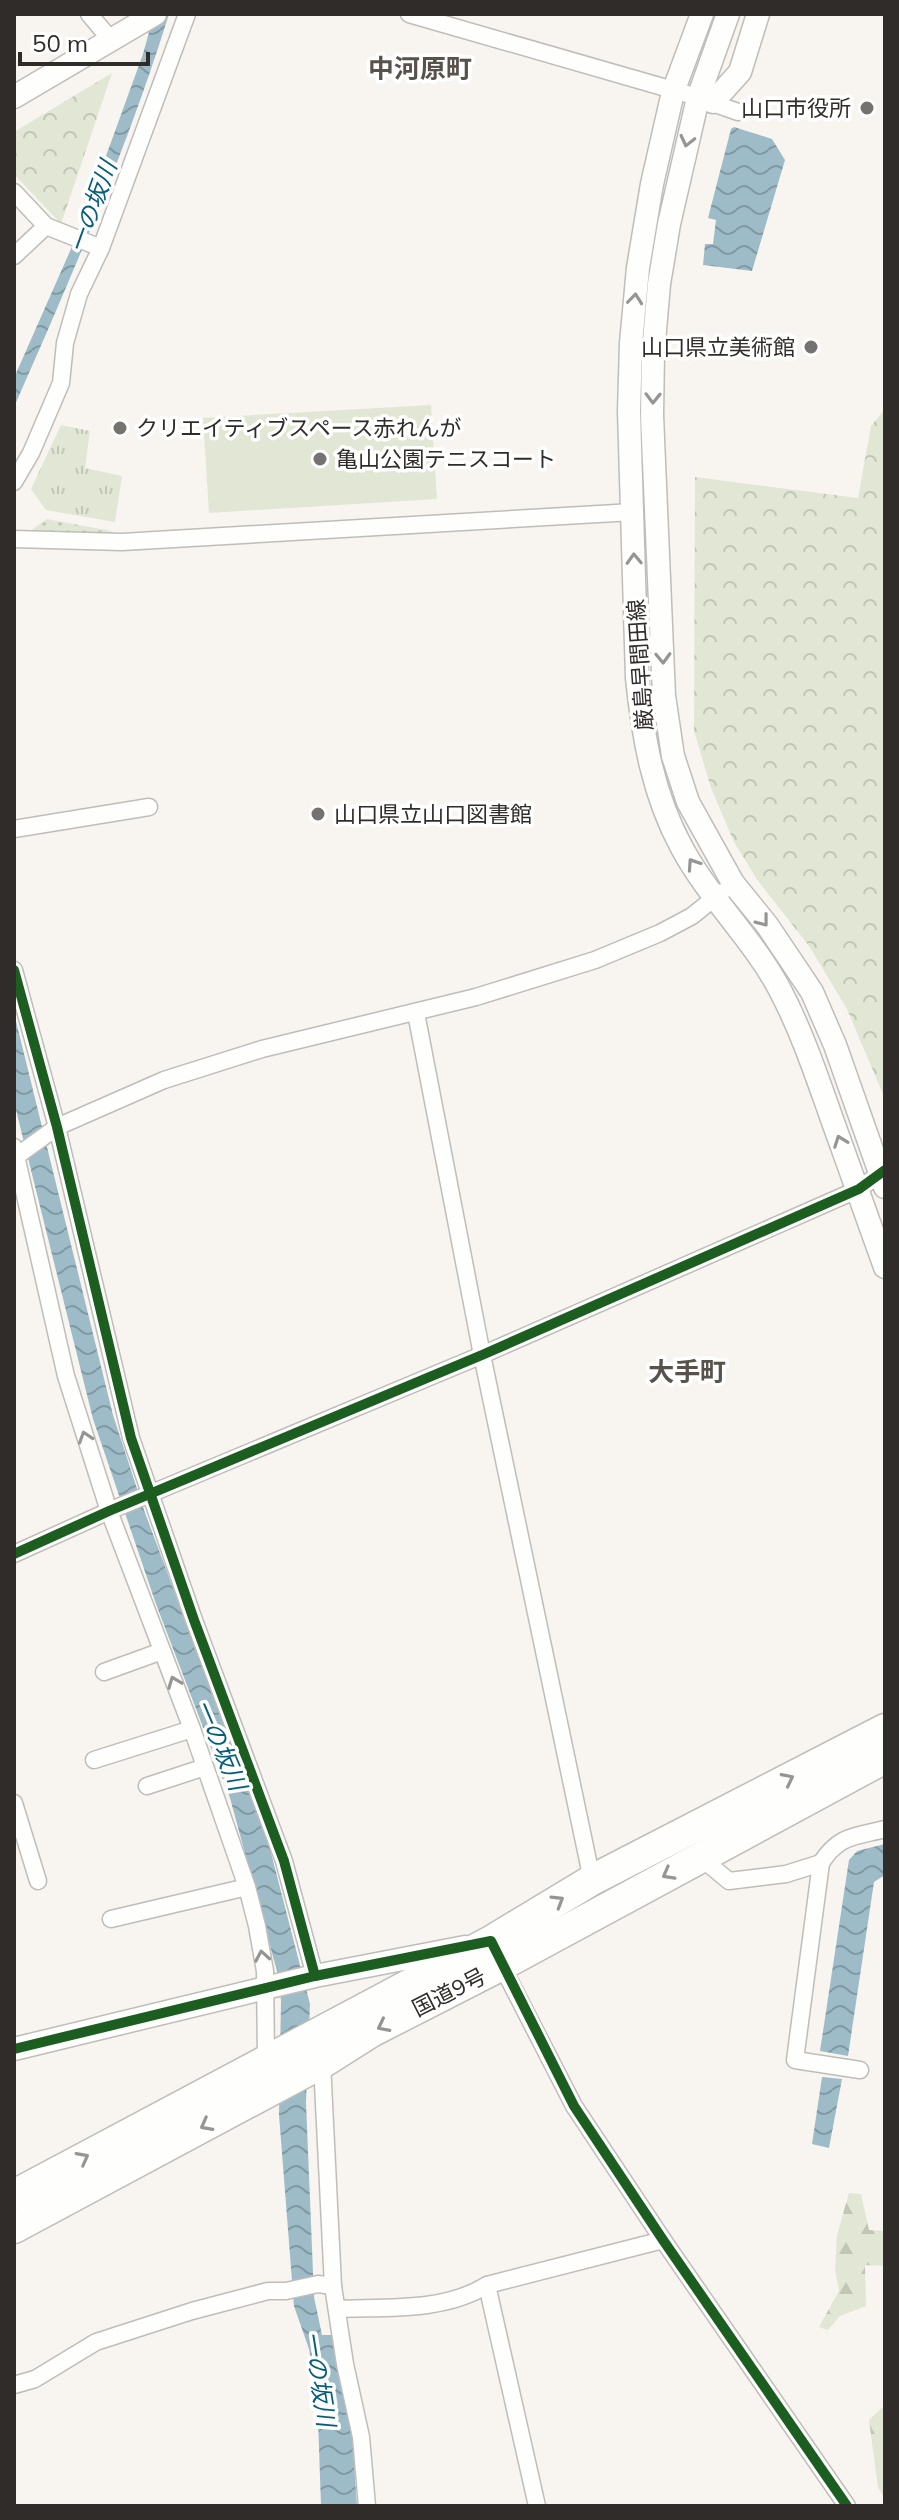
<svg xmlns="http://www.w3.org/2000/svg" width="899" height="2520" font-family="Mulish,'Noto Sans JP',sans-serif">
  <defs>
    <pattern id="grass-tufts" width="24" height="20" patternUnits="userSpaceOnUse" patternTransform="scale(2)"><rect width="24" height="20" fill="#e1e7d4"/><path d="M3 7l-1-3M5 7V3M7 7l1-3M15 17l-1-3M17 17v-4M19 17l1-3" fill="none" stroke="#c1c6b6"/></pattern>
    <pattern id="forest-firs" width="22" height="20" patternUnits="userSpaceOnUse" patternTransform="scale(2)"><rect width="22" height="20" fill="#e1e7d4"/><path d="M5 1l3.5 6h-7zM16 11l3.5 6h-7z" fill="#c1c6b6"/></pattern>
    <pattern id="park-crowns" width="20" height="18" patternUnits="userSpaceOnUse" patternTransform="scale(2)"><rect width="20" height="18" fill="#e1e7d4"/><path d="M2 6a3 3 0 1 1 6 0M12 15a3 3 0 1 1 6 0" fill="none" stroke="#c1c6b6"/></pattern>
    <pattern id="garden-dots" width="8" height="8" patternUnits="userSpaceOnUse" patternTransform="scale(2)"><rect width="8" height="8" fill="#e1e7d4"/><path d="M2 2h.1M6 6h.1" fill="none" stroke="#c1c6b6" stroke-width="1.8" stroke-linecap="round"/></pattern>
    <pattern id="water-waves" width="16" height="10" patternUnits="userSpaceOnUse" patternTransform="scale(2)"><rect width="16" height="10" fill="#9dbcc8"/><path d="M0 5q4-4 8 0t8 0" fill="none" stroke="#8099a2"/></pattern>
  </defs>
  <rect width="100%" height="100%" fill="#f8f5f0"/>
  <path fill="url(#grass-tufts)" d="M61 425 90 431 85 468 122 476 115 522 46 510 31 489Z"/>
  <g fill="url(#forest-firs)">
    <path d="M849 2193 861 2194 869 2230 885 2231V2266L865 2265 866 2306 840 2316 828 2330 819 2327 839 2291 835 2269 837 2235Z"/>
    <path d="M885 2405V2498L878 2488 869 2420Z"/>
  </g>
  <g fill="url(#park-crowns)">
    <path d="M112 73 61 224 14 174V132Z"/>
    <path d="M885 409V1099L847 1009 809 946 758 881 734 842 711 788 694 731 695 477 858 498 871 426Z"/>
  </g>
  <path fill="url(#garden-dots)" d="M47 519 111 531 115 534 29 532Z"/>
  <path fill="#e1e7d4" d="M431 405 437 499 209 513 203 418Z"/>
  <g fill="url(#water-waves)">
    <path d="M154 14H169C127 149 71 278 14 407V378L78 233 143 54Z"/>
    <path d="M734 127 772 139 785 160 752 271 703 265 705 244H713L716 220 708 218 731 129Z"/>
    <path d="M14 1013 113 1415 144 1510 269 1845 310 2004 306 2102 314 2297 322 2335H333L352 2433 357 2506H321L317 2389 309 2349 294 2306 279 2115 281 2001 278 1975 230 1798 156 1604 93 1419 14 1102Z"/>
    <path d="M885 1844V1875L874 1882 848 2056 820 2051 849 1860 857 1851Z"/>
    <path d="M822 2077 842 2079 829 2148 812 2144Z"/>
  </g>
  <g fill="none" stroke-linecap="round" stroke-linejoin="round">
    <defs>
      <g id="street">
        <path d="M89 14 111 40"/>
        <path d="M409 14 687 94 738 112"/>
        <path d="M14 192 46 226 101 248"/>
        <path d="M14 256 46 226"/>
        <path d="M14 482 31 453 61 383 65 343 79 294 101 248 187 14"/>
        <path d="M14 539 122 542 633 512"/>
        <path d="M14 829 149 807"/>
        <path d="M14 970 57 1127 131 1438 194 1620 284 1861 315 1976"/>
        <path d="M416 1013 482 1355 592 1880"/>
        <path d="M14 1147 66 1376 109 1511 192 1729 247 1887 257 1926 265 1971 266 2061"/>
        <path d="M14 1158 57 1127 164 1080 262 1049 476 997 595 960 660 933 692 916 722 892"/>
        <path d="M14 1554 109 1511 482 1355 859 1189 885 1170"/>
        <path d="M104 1672 162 1651"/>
        <path d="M94 1760 192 1729"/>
        <path d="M147 1786 205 1767"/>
        <path d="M14 1803 38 1881"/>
        <path d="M700 1857 729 1881 786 1874 821 1863"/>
        <path d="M111 1919 247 1887"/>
        <path d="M500 1962 574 2106 663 2240 847 2506"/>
        <path d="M322 2063 333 2286 345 2364 361 2437 367 2506"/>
        <path d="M860 2070 795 2060 821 1863C839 1835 854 1837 885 1829"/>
        <path d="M487 2285 537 2506"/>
        <path d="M337 2309C386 2307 444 2312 487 2285L663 2240"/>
        <path d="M14 2385 35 2379 96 2342 192 2311 268 2291H286L318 2284 333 2286"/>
      </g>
      <g id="secondary">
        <path d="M702 14 673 92 652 184 638 268 631 343 629 411 637 678C643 737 653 795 682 848 709 898 752 938 779 988 806 1039 822 1093 842 1147 856 1187 871 1227 885 1267"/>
        <path d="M728 14 698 98 669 224 659 284 653 353 652 415 664 696 673 756 688 802 733 883 767 925 812 992 835 1045 885 1187"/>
        <path d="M14 97 155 14"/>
        <path d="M713 102 740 72 758 14"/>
        <path d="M14 2049 315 1976 465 1947"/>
      </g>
      <g id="highway">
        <path d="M14 2195 491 1941 592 1880 885 1729"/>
        <path d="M14 2228 322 2063 371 2032 502 1965 885 1758"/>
      </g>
    </defs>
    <use href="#street" stroke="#bfbdba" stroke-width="19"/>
    <use href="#secondary" stroke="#bfbdba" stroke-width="25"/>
    <use href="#highway" stroke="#bfbdba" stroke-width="33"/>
    <use href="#street" stroke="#fefefd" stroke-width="16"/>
    <use href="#secondary" stroke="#fefefd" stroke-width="22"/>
    <use href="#highway" stroke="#fefefd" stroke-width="30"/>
    <defs>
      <g id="cycleway">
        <path d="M14 970 57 1127 131 1438 194 1620 284 1861 315 1976"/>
        <path d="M14 1554 109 1511 482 1355 859 1189 885 1170"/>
        <path d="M14 2049 315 1976 491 1941 574 2106 663 2240 847 2506"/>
      </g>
    </defs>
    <use href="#cycleway" stroke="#fff" stroke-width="15"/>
    <use href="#cycleway" stroke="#1b5e20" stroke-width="10"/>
  </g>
  <defs><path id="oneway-chevron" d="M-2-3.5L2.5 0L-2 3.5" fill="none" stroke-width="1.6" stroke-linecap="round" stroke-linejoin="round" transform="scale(2)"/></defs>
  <g stroke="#969593">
    <use href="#oneway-chevron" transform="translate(687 141) rotate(103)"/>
    <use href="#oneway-chevron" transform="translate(635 299) rotate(-84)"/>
    <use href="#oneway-chevron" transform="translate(653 398) rotate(91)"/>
    <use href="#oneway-chevron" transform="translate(634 559) rotate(-92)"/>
    <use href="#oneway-chevron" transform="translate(663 658) rotate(88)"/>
    <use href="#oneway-chevron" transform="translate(693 864) rotate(-124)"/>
    <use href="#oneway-chevron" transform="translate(763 921) rotate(52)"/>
    <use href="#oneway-chevron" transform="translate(840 1141) rotate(-110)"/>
    <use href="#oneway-chevron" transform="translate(85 1437) rotate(-108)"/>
    <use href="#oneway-chevron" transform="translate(174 1682) rotate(-111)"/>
    <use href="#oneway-chevron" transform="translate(788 1779) rotate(-27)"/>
    <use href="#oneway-chevron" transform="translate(668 1874) rotate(151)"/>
    <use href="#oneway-chevron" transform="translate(558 1901) rotate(-31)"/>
    <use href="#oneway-chevron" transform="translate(262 1956) rotate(-100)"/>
    <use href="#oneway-chevron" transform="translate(383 2026) rotate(153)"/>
    <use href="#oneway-chevron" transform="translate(206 2125) rotate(152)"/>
    <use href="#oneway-chevron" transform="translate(83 2158) rotate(-28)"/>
  </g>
  <g fill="#75726f" stroke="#fff" stroke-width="3">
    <circle cx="867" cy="108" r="8"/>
    <circle cx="811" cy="347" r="8"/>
    <circle cx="120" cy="428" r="8"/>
    <circle cx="320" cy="459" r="8"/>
    <circle cx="318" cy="814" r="8"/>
  </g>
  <g text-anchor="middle" stroke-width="7" stroke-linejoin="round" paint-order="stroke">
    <g font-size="22" fill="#2f2c29" stroke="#fff" text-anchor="start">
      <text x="851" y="116" text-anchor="end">山口市役所</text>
      <text x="795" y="355" text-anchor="end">山口県立美術館</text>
      <text x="136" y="436">クリエイティブスペース赤れんが</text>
      <text x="336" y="467">亀山公園テニスコート</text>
      <text x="334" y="822">山口県立山口図書館</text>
    </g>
    <g font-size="22" fill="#2f2c29" stroke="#fff">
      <text transform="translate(640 665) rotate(-94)" y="8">厳島早間田線</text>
      <text transform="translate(449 1992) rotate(-27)" y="8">国道9号</text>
    </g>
    <g font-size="24" font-style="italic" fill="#055f7b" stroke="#fff">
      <text transform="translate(93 207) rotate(-70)" y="8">一の坂川</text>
      <text transform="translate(220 1745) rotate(67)" y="8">一の坂川</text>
      <text transform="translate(319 2379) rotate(81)" y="8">一の坂川</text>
    </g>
    <g font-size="26" font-weight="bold" fill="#57524b" stroke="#fff">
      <text x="420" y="78">中河原町</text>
      <text x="687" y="1381">大手町</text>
    </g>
  </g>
  <rect width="899" height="2520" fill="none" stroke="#2f2c29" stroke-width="32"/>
  <path d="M20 52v12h128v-12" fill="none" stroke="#2f2c29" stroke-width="4"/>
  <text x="32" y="52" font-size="24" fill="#2f2c29" stroke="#ffffff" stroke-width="6" paint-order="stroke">50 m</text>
</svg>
